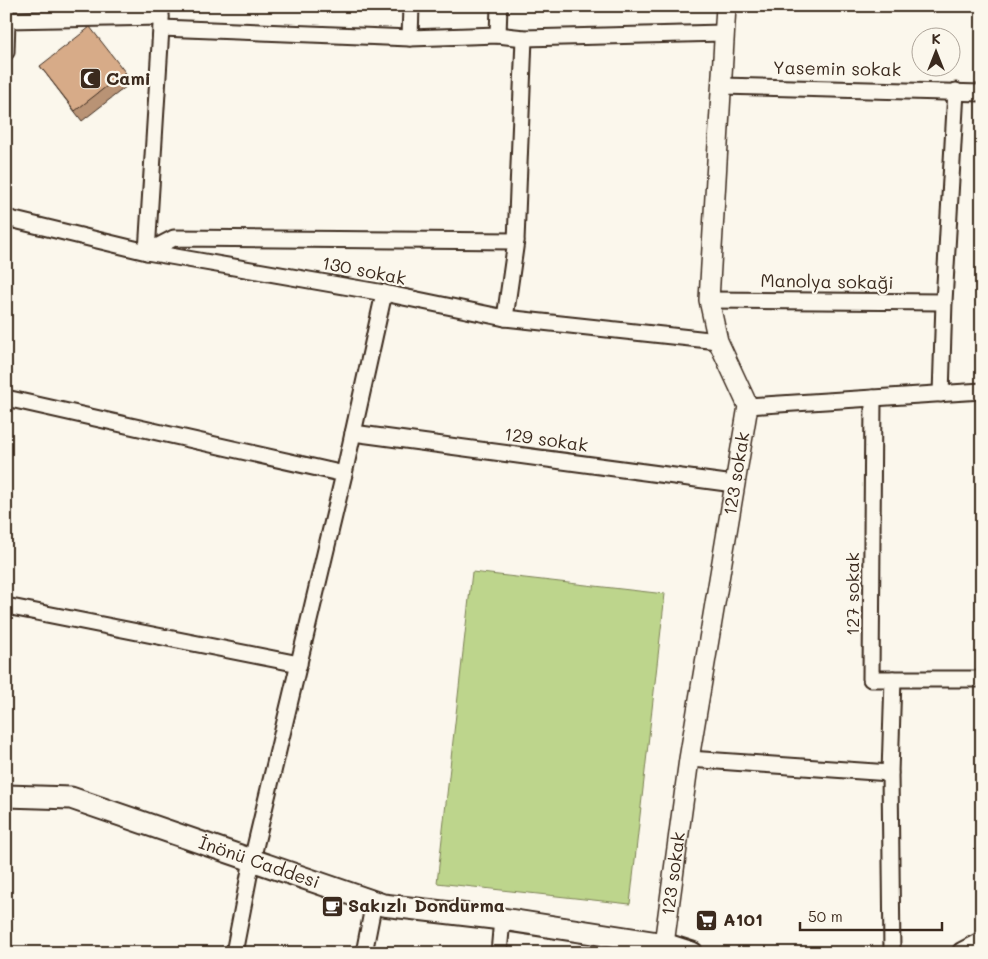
<svg xmlns="http://www.w3.org/2000/svg" width="988" height="959" font-family="Mali,sans-serif">
  <rect width="100%" height="100%" fill="#fbf7ec"/>
  <filter id="ink" filterUnits="userSpaceOnUse"><feTurbulence type="fractalNoise" baseFrequency=".02" numOctaves="2"/><feDisplacementMap in="SourceGraphic" scale="10" xChannelSelector="R" yChannelSelector="G"/><feConvolveMatrix kernelMatrix="1 2 1 2 8 2 1 2 1" color-interpolation-filters="sRGB"/></filter>
  <g filter="url(#ink)">
    <path fill="#bdd58c" stroke="#7c8055" d="M472 572 665 594 630 904 437 883Z"/>
    <g fill="none" stroke-linecap="round" stroke-linejoin="round">
      <defs>
        <g id="minor">
          <path d="M161 6V28L147 252 174 238 516 241"/>
          <path d="M161 28 410 38 498 35 524 38 723 33"/>
          <path d="M498 35 499 6"/>
          <path d="M410 38 411 6"/>
          <path d="M6 52 7 20 161 17"/>
          <path d="M722 86 982 93"/>
          <path d="M6 218 147 252 384 293 505 318 718 341"/>
          <path d="M709 300 944 302"/>
          <path d="M505 318 516 241 524 38"/>
          <path d="M941 394 944 302 956 91"/>
          <path d="M6 398 344 474 252 860 234 953"/>
          <path d="M873 398 871 679H982"/>
          <path d="M748 406 982 391"/>
          <path d="M353 433 734 484"/>
          <path d="M344 474 384 293"/>
          <path d="M6 606 299 664"/>
          <path d="M689 759 890 773"/>
          <path d="M364 953 374 902"/>
          <path d="M499 953 502 919"/>
          <path d="M892 953 890 773 893 679"/>
        </g>
        <g id="tertiary">
          <path id="s1" d="M664 944 689 759 748 406 718 341 709 300 726 6"/>
        </g>
        <g id="secondary">
          <path id="s2" d="M6 796 71 798 383 905 502 919 664 944 692 953"/>
          <path d="M963 953 982 943"/>
        </g>
      </defs>
      <use href="#minor" stroke="#3b2a1e" stroke-width="19"/>
      <use href="#tertiary" stroke="#3b2a1e" stroke-width="22"/>
      <use href="#secondary" stroke="#3b2a1e" stroke-width="25"/>
      <use href="#minor" stroke="#fbf7ec" stroke-width="15"/>
      <use href="#tertiary" stroke="#fbf7ec" stroke-width="19"/>
      <use href="#secondary" stroke="#fbf7ec" stroke-width="21"/>
    </g>
    <path fill="#b99375" stroke="#3b2a1e" d="M40 66 125 72 132 82 82 121Z"/>
    <path fill="#d7ab88" stroke="#3b2a1e" d="M90 27 125 72 75 111 40 66Z"/>
  </g>
  <defs>
    <symbol id="mosque-square" viewBox="-11 -11 22 22"><rect x="-9" y="-9" width="18" height="18" rx="4" fill="#3b2a1e" stroke="#fbf7ec"/><path d="M3.5-4.9A6 6 0 1 0 3.5 4.9A5 5 0 1 1 3.5-4.9Z" fill="#fff"/></symbol>
    <symbol id="cafe-square" viewBox="-11 -11 22 22"><rect x="-9" y="-9" width="18" height="18" rx="4" fill="#3b2a1e" stroke="#fbf7ec"/><path d="M-5.5-4.5H6V0H3Q3 3.5 0 3.5H-2.5Q-5.5 3.5-5.5 0ZM3-3.2v2h1.7v-2ZM-6 4.5H4V6H-6Z" fill="#fff"/></symbol>
    <symbol id="supermarket-square" viewBox="-11 -11 22 22"><rect x="-9" y="-9" width="18" height="18" rx="4" fill="#3b2a1e" stroke="#fbf7ec"/><path d="M-6-5.5h2.5l.6 2H6L4.5 2H-2.5L-4.4-4H-6ZM-1.5 3.2a1.3 1.3 0 1 0 .1 0ZM3 3.2a1.3 1.3 0 1 0 .1 0Z" fill="#fff"/></symbol>
  </defs>
  <g fill-rule="evenodd">
    <use href="#mosque-square" x="78" y="66" width="25" height="25"/>
    <use href="#cafe-square" x="320" y="894" width="25" height="25"/>
    <use href="#supermarket-square" x="694" y="908" width="25" height="25"/>
  </g>
  <g text-anchor="middle" stroke-width="4.5" stroke-linejoin="round" paint-order="stroke">
    <g font-size="18" fill="#3b2a1e" stroke="#fbf7ec">
      <text transform="translate(837 69) rotate(1)" y="6">Yasemin sokak</text>
      <text transform="translate(364 271) rotate(11)" y="6">130 sokak</text>
      <text transform="translate(827 282) rotate(1)" y="6">Manolya sokaği</text>
      <text transform="translate(546 440) rotate(8)" y="6">129 sokak</text>
      <text dy="6" stroke="none"><textPath href="#s1" startOffset="476">123 sokak</textPath></text>
      <text transform="translate(853 594) rotate(-90)" y="6">127 sokak</text>
      <text dy="6" stroke="none"><textPath href="#s2" startOffset="264">İnönü Caddesi</textPath></text>
      <text dy="6" stroke="none"><textPath href="#s1" startOffset="71">123 sokak</textPath></text>
    </g>
    <g font-size="18" font-weight="bold" fill="#3b2a1e" stroke="#fbf7ec" text-anchor="start">
      <text x="106" y="85">Cami</text>
      <text x="348" y="912">Sakızlı Dondurma</text>
      <text x="723" y="926">A101</text>
    </g>
  </g>
  <rect width="988" height="959" fill="none" stroke="#fbf7ec" stroke-width="25"/>
  <rect x="12" y="12" width="963" height="934" fill="none" stroke="#3b2a1e" stroke-width="2" filter="url(#ink)"/>
  <g transform="translate(936 52)"><circle r="24" fill="#fbf7ec" stroke="#aea59a"/>
  <path d="M0-4L9 19L0 12L-9 19Z" fill="#3b2a1e"/>
  <text y="-8" font-size="14" font-weight="bold" text-anchor="middle" fill="#3b2a1e">K</text>
  </g>
  <path d="M800 922v8h142v-8" fill="none" stroke="#3b2a1e" stroke-width="2.5"/>
  <text x="808" y="922" font-size="15" fill="#3b2a1e" stroke="#fbf7ec" stroke-width="4" paint-order="stroke">50 m</text>
</svg>
